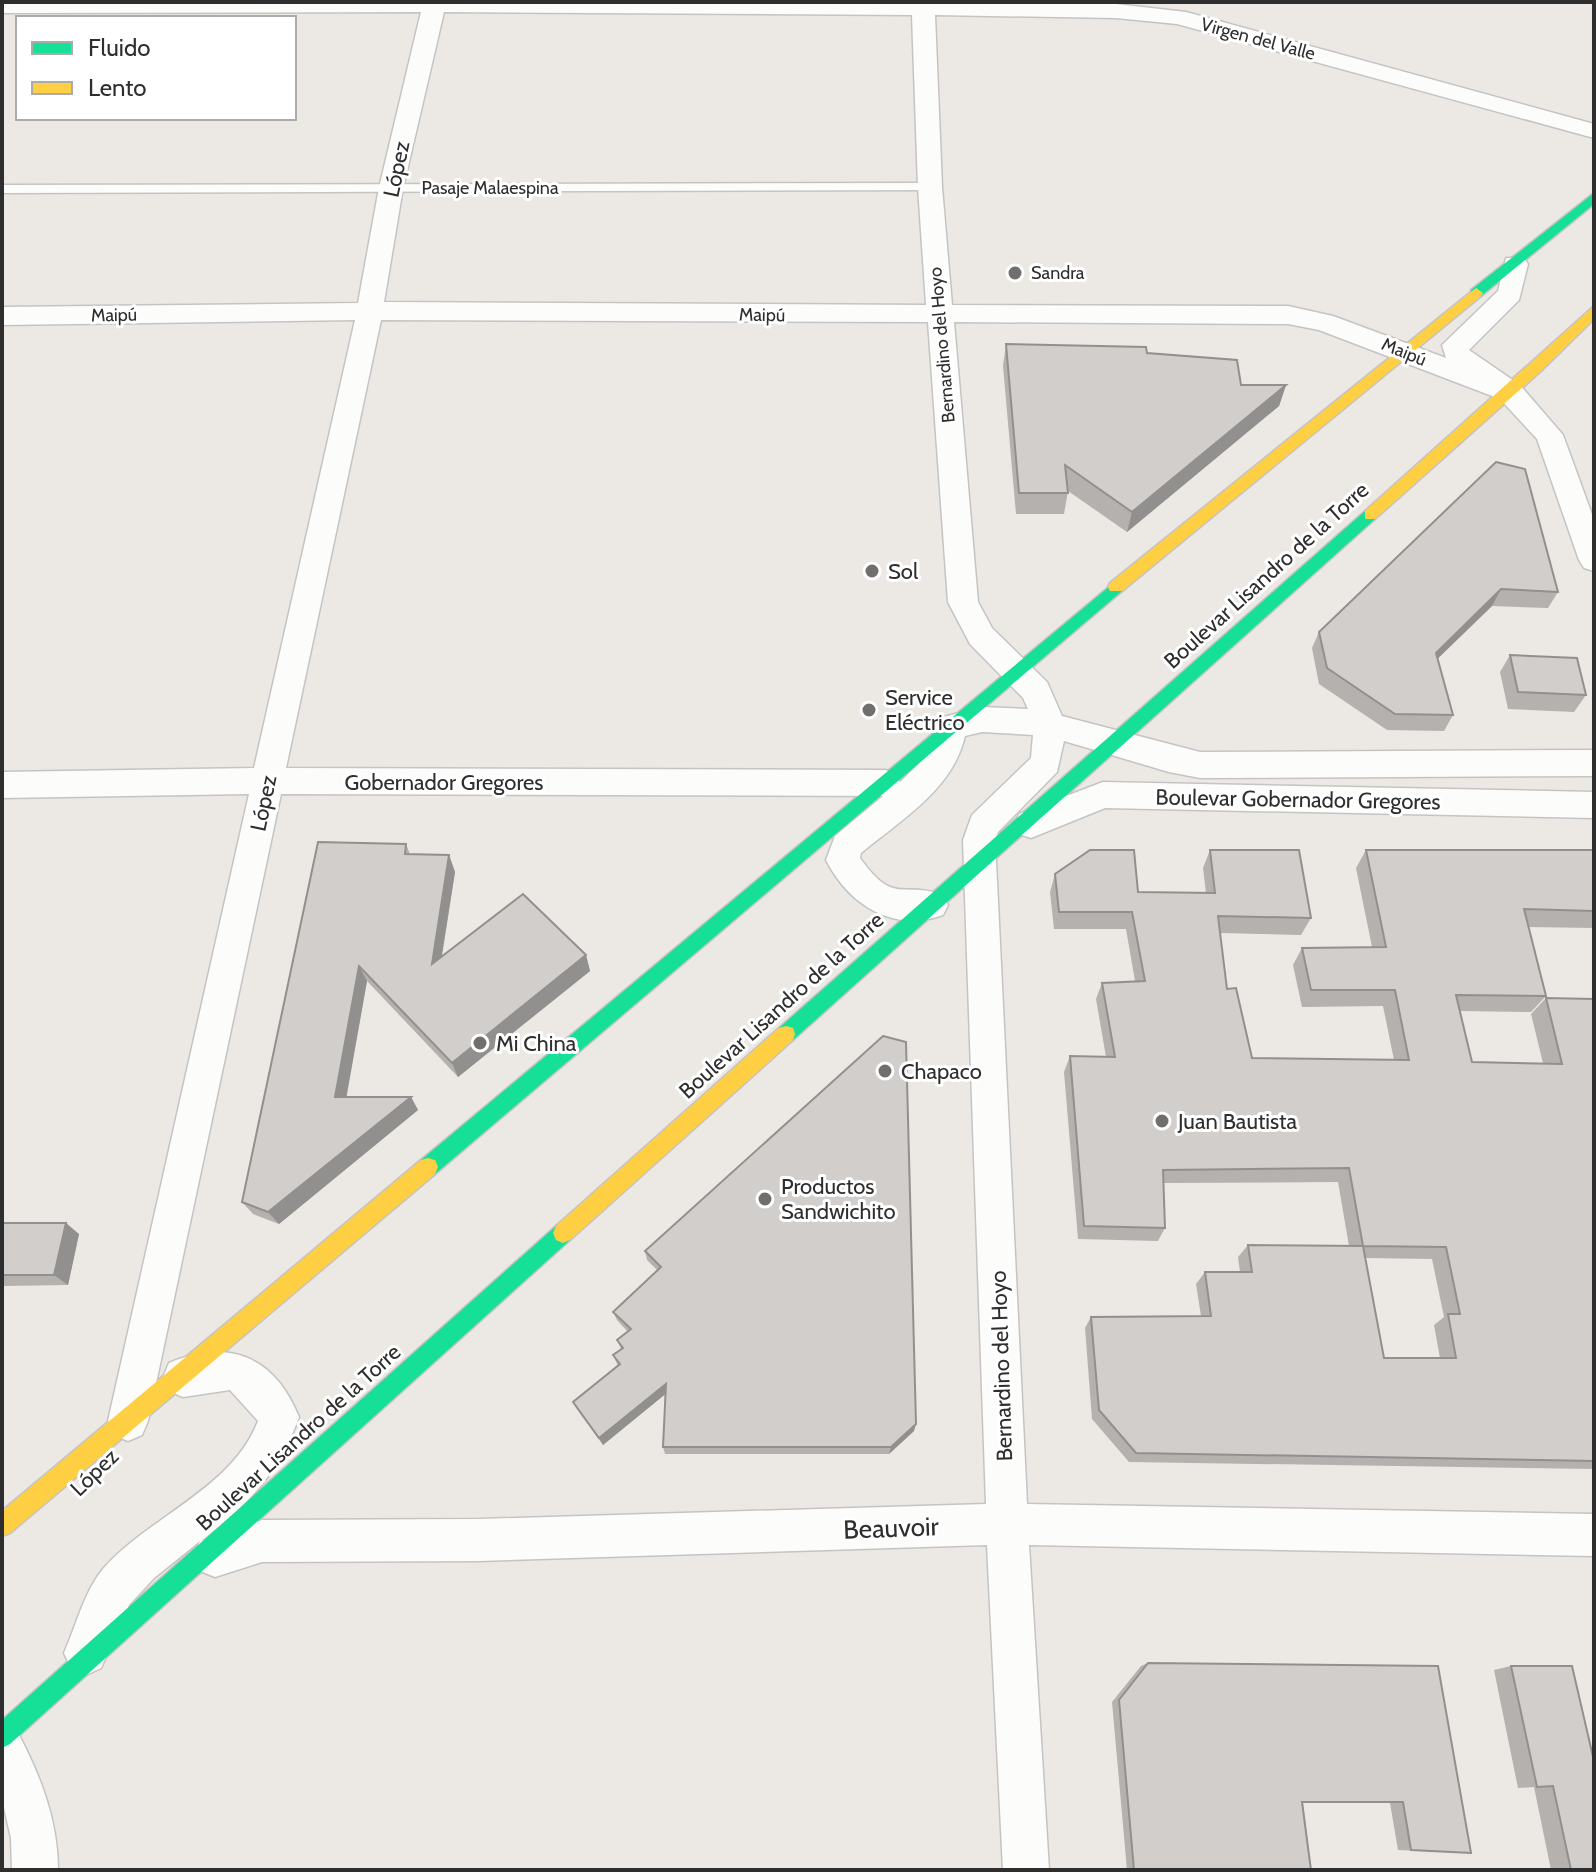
<svg xmlns="http://www.w3.org/2000/svg" width="1596" height="1872" font-family="Cabin,sans-serif">
  <rect width="100%" height="100%" fill="#ece8e4"/>
  <g fill="none" stroke-linecap="round" stroke-linejoin="round">
    <defs>
      <path id="lane" d="M930 183 936 187 934 190 2 193V185Z"/>
      <g id="street">
        <path d="M2 2 1116 4 1186 12 1594 124V138L1177 24 1116 18 935 15 942 187 952 305 1288 306 1333 316 1446 358 1442 345 1498 291 1506 258H1524L1528 264 1519 300 1469 350 1520 385 1563 435 1594 520V571L1584 568 1579 560 1537 439 1500 399 1319 330 1288 324 954 322 978 602 992 628 1047 682 1062 716 1200 752 1594 750V776L1200 778 1169 772 1064 741 1057 772 998 832 995 840 1027 1504 1594 1514V1556L1029 1545 1049 1870H1003L987 1545 479 1561 262 1562 215 1577 200 1571 194 1556 200 1541 154 1578 129 1605 101 1668 86 1675 71 1668 64 1653C76 1626 84 1592 103 1569 148 1517 232 1489 258 1421L230 1390 183 1397 169 1391 163 1377 169 1363C229 1338 274 1356 299 1417 277 1476 249 1503 201 1541L262 1520 479 1519 986 1504 963 840 972 815 1031 758 1033 735 982 732 965 736C953 789 901 820 861 853L860 858C895 907 902 880 943 895L948 905 943 915C893 933 849 905 826 860L835 836 883 796 281 794 148 1421 142 1435 128 1441 114 1435 108 1421 249 794 2 798V772L254 768 355 320 2 325V307L358 303 379 188 421 12 2 13ZM444 12 912 15 918 187 926 305 384 302 403 188ZM381 320 928 322 948 602 970 644 1023 698 1028 709 982 707 940 718 929 754 900 782 896 774 885 770 286 768Z"/>
        <path d="M1103 782 1594 792V818L1105 808 1031 838 1019 834 1015 824 1019 814Z"/>
        <path d="M2 1727 18 1733C41 1777 58 1821 58 1870H12L11 1838 2 1799Z"/>
      </g>
      <g id="fast">
        <path d="M1594 193V204L1481 296H1471V290Z"/>
        <path d="M1370 509 1375 511V519L793 1040 786 1042 779 1040 777 1034 779 1028 1365 511Z"/>
        <path d="M1116 581 1122 583 1124 587 1122 591 435 1174 428 1176 421 1174 418 1167 421 1160Z"/>
        <path d="M563 1223 570 1226 573 1233 570 1240 10 1744 2 1748V1720L556 1226Z"/>
      </g>
      <g id="slow">
        <path d="M1476 288 1483 293 1481 296 1122 591H1110L1108 587 1110 583Z"/>
        <path d="M1594 306V319L1541 371 1375 519H1365V511Z"/>
        <path d="M786 1026 793 1028 795 1034 793 1040 570 1240 563 1243 556 1240 553 1233 556 1226 779 1028Z"/>
        <path d="M428 1158 435 1160 438 1167 435 1174 10 1533 2 1536V1511L421 1160Z"/>
      </g>
    </defs>
    <use href="#lane" stroke="#c5c4c5" stroke-width="3"/>
    <use href="#street" stroke="#c5c4c5" stroke-width="3"/>
    <use href="#fast" stroke="#c5c4c5" stroke-width="3"/>
    <use href="#slow" stroke="#c5c4c5" stroke-width="3"/>
    <use href="#lane" fill="#fcfcfb" fill-rule="evenodd"/>
    <use href="#street" fill="#fcfcfb" fill-rule="evenodd"/>
    <use href="#fast" fill="#16e098" fill-rule="evenodd"/>
    <use href="#slow" fill="#ffcf43" fill-rule="evenodd"/>
  </g>
  <g fill="#b4b1af" fill-rule="evenodd">
    <path d="M1006 344 1147 353 1241 385H1286L1279 406 1127 532 1068 491 1064 514H1016L1003 366Z"/>
    <path d="M1496 462 1558 592 1548 608 1492 606 1437 659 1453 715 1444 731 1387 730 1319 684 1312 648 1319 632Z"/>
    <path d="M1510 655 1586 695 1574 712 1508 709 1500 672Z"/>
    <path d="M406 844 410 854 449 855 455 872 442 956 586 955 590 971 458 1077 367 981 346 1097H411L418 1110 279 1224 253 1214 242 1202Z"/>
    <path d="M1210 850 1311 918 1301 935 1220 933 1227 989 1252 1058 1394 1060 1383 1006 1302 1007 1293 965 1302 948 1372 947 1356 868 1366 850H1594V928L1529 927 1546 996 1531 1012 1460 1011 1472 1062 1543 1063 1531 1014 1546 998 1594 999V1469L1129 1462 1092 1419 1085 1328 1091 1317 1201 1316 1196 1284 1205 1272H1240L1238 1257 1248 1245 1349 1246 1338 1182 1163 1183 1165 1228 1158 1241 1078 1239 1064 1072 1070 1056 1106 1057 1096 999 1102 983 1135 981 1126 929H1054L1050 892 1055 874 1138 892 1206 893 1203 868ZM1365 1258 1432 1259 1444 1317 1434 1325 1440 1358H1384Z"/>
    <path d="M2 1223 79 1234 68 1285 2 1286Z"/>
    <path d="M645 1251 914 1431 889 1454H665L663 1447 665 1394 603 1445 577 1409 573 1402 618 1366 613 1355 621 1349 617 1340 628 1332 617 1320 613 1312 657 1270 647 1260Z"/>
    <path d="M1148 1663 1438 1666 1471 1853 1398 1850 1390 1803H1303L1311 1870H1127L1112 1702 1141 1666Z"/>
    <path d="M1511 1666 1594 1870H1551L1534 1787 1518 1788 1494 1670Z"/>
  </g>
  <g fill="#92908e">
    <path d="M1286 385 1279 406 1127 532 1132 512Z"/>
    <path d="M1501 589 1492 606 1427 669 1436 653Z"/>
    <path d="M449 855 455 872 438 979 432 964Z"/>
    <path d="M586 955 590 971 458 1077 452 1063Z"/>
    <path d="M359 966 367 981 344 1111 335 1097Z"/>
    <path d="M411 1097 418 1110 279 1224 268 1212Z"/>
    <path d="M66 1223 79 1234 68 1285 54 1275Z"/>
    <path d="M666 1384 668 1392 603 1445 599 1438Z"/>
    <path d="M916 1424 914 1431 889 1454 891 1447Z"/>
  </g>
  <g fill="#d1cecb" stroke="#92908e" stroke-width="2" fill-rule="evenodd">
    <path d="M1006 344 1146 347 1147 353 1237 360 1241 385H1286L1132 512 1065 465 1068 493H1019Z"/>
    <path d="M1496 462 1525 469 1558 592 1501 589 1436 653 1453 715 1395 714 1327 668 1319 632Z"/>
    <path d="M1510 655 1577 658 1586 695 1518 692Z"/>
    <path d="M318 842 406 844 405 854 449 855 432 964 523 894 586 955 452 1063 359 966 335 1097H411L268 1212 242 1202Z"/>
    <path d="M1090 850H1134L1138 892 1215 893 1210 850H1299L1311 918 1218 916 1227 989 1236 988 1252 1058 1409 1060 1395 990H1311L1302 948 1386 947 1366 850H1594V911L1524 909 1546 996 1456 995 1472 1062 1562 1064 1546 998 1594 999V1461L1136 1453 1099 1410 1091 1317 1211 1316 1205 1272H1252L1248 1245 1363 1246 1349 1168 1163 1170 1165 1228 1084 1226 1070 1056 1115 1057 1102 983 1145 981 1132 912H1059L1055 874ZM1363 1246 1446 1247 1460 1314H1448L1456 1358H1384Z"/>
    <path d="M883 1036 906 1042 916 1424 891 1447H663L666 1384 599 1438 573 1402 620 1364 613 1355 623 1348 617 1340 631 1329 613 1312 661 1267 645 1251Z"/>
    <path d="M2 1223H66L54 1275H2Z"/>
    <path d="M1148 1663 1438 1666 1471 1853 1411 1850 1403 1802H1302L1311 1870H1134L1119 1700Z"/>
    <path d="M1511 1666H1572L1594 1761V1870H1571L1553 1786 1537 1787Z"/>
  </g>
  <g fill="#706f6e" stroke="#fff" stroke-width="3">
    <circle cx="1015" cy="273" r="8"/>
    <circle cx="872" cy="571" r="8"/>
    <circle cx="869" cy="710" r="8"/>
    <circle cx="480" cy="1043" r="8"/>
    <circle cx="885" cy="1071" r="8"/>
    <circle cx="1162" cy="1121" r="8"/>
    <circle cx="765" cy="1199" r="8"/>
  </g>
  <g text-anchor="middle" stroke-width="6" stroke-linejoin="round" paint-order="stroke">
    <g font-size="18" fill="#2e2e2e" stroke="#fff">
      <text transform="translate(1258 39) rotate(15)" y="6">Virgen del Valle</text>
      <text x="490" y="194">Pasaje Malaespina</text>
      <text transform="translate(114 315) rotate(-1)" y="6">Maipú</text>
      <text transform="translate(762 315) rotate(1)" y="6">Maipú</text>
      <text transform="translate(942 345) rotate(-95)" y="6">Bernardino del Hoyo</text>
      <text transform="translate(1404 352) rotate(22)" y="6">Maipú</text>
    </g>
    <g font-size="18" fill="#2e2e2e" stroke="#fff" text-anchor="start">
      <text x="1031" y="279">Sandra</text>
    </g>
    <g font-size="22" fill="#2e2e2e" stroke="#fff">
      <text transform="translate(396 169) rotate(-78)" y="8">López</text>
      <text transform="translate(1266 575) rotate(-42)" y="8">Boulevar Lisandro de la Torre</text>
      <text x="444" y="790">Gobernador Gregores</text>
      <text transform="translate(1298 799) rotate(1)" y="8">Boulevar Gobernador Gregores</text>
      <text transform="translate(263 803) rotate(-78)" y="8">López</text>
      <text transform="translate(781 1005) rotate(-42)" y="8">Boulevar Lisandro de la Torre</text>
      <text transform="translate(1001 1366) rotate(-92)" y="8">Bernardino del Hoyo</text>
      <text transform="translate(298 1437) rotate(-42)" y="8">Boulevar Lisandro de la Torre</text>
      <text transform="translate(94 1472) rotate(-44)" y="8">López</text>
    </g>
    <g font-size="22" fill="#2e2e2e" stroke="#fff" text-anchor="start">
      <text x="888" y="579">Sol</text>
      <text x="885" y="705">Service<tspan x="885" dy="25">Eléctrico</tspan></text>
      <text x="496" y="1051">Mi China</text>
      <text x="901" y="1079">Chapaco</text>
      <text x="1178" y="1129">Juan Bautista</text>
      <text x="781" y="1194">Productos<tspan x="781" dy="25">Sandwichito</tspan></text>
    </g>
    <g font-size="26" fill="#2e2e2e" stroke="#fff">
      <text transform="translate(891 1528) rotate(-2)" y="9">Beauvoir</text>
    </g>
  </g>
  <rect width="1596" height="1872" fill="none" stroke="#2e2e2e" stroke-width="8"/>
  <rect x="16" y="16" width="280" height="104" fill="#ffffff" stroke="#ababab" stroke-width="2"/>
  <rect x="32" y="42" width="40" height="12" fill="#16e098" stroke="#ababab" stroke-width="2"/>
  <text x="88" y="56" font-size="24" fill="#2e2e2e">Fluido</text>
  <rect x="32" y="82" width="40" height="12" fill="#ffcf43" stroke="#ababab" stroke-width="2"/>
  <text x="88" y="96" font-size="24" fill="#2e2e2e">Lento</text>
</svg>
